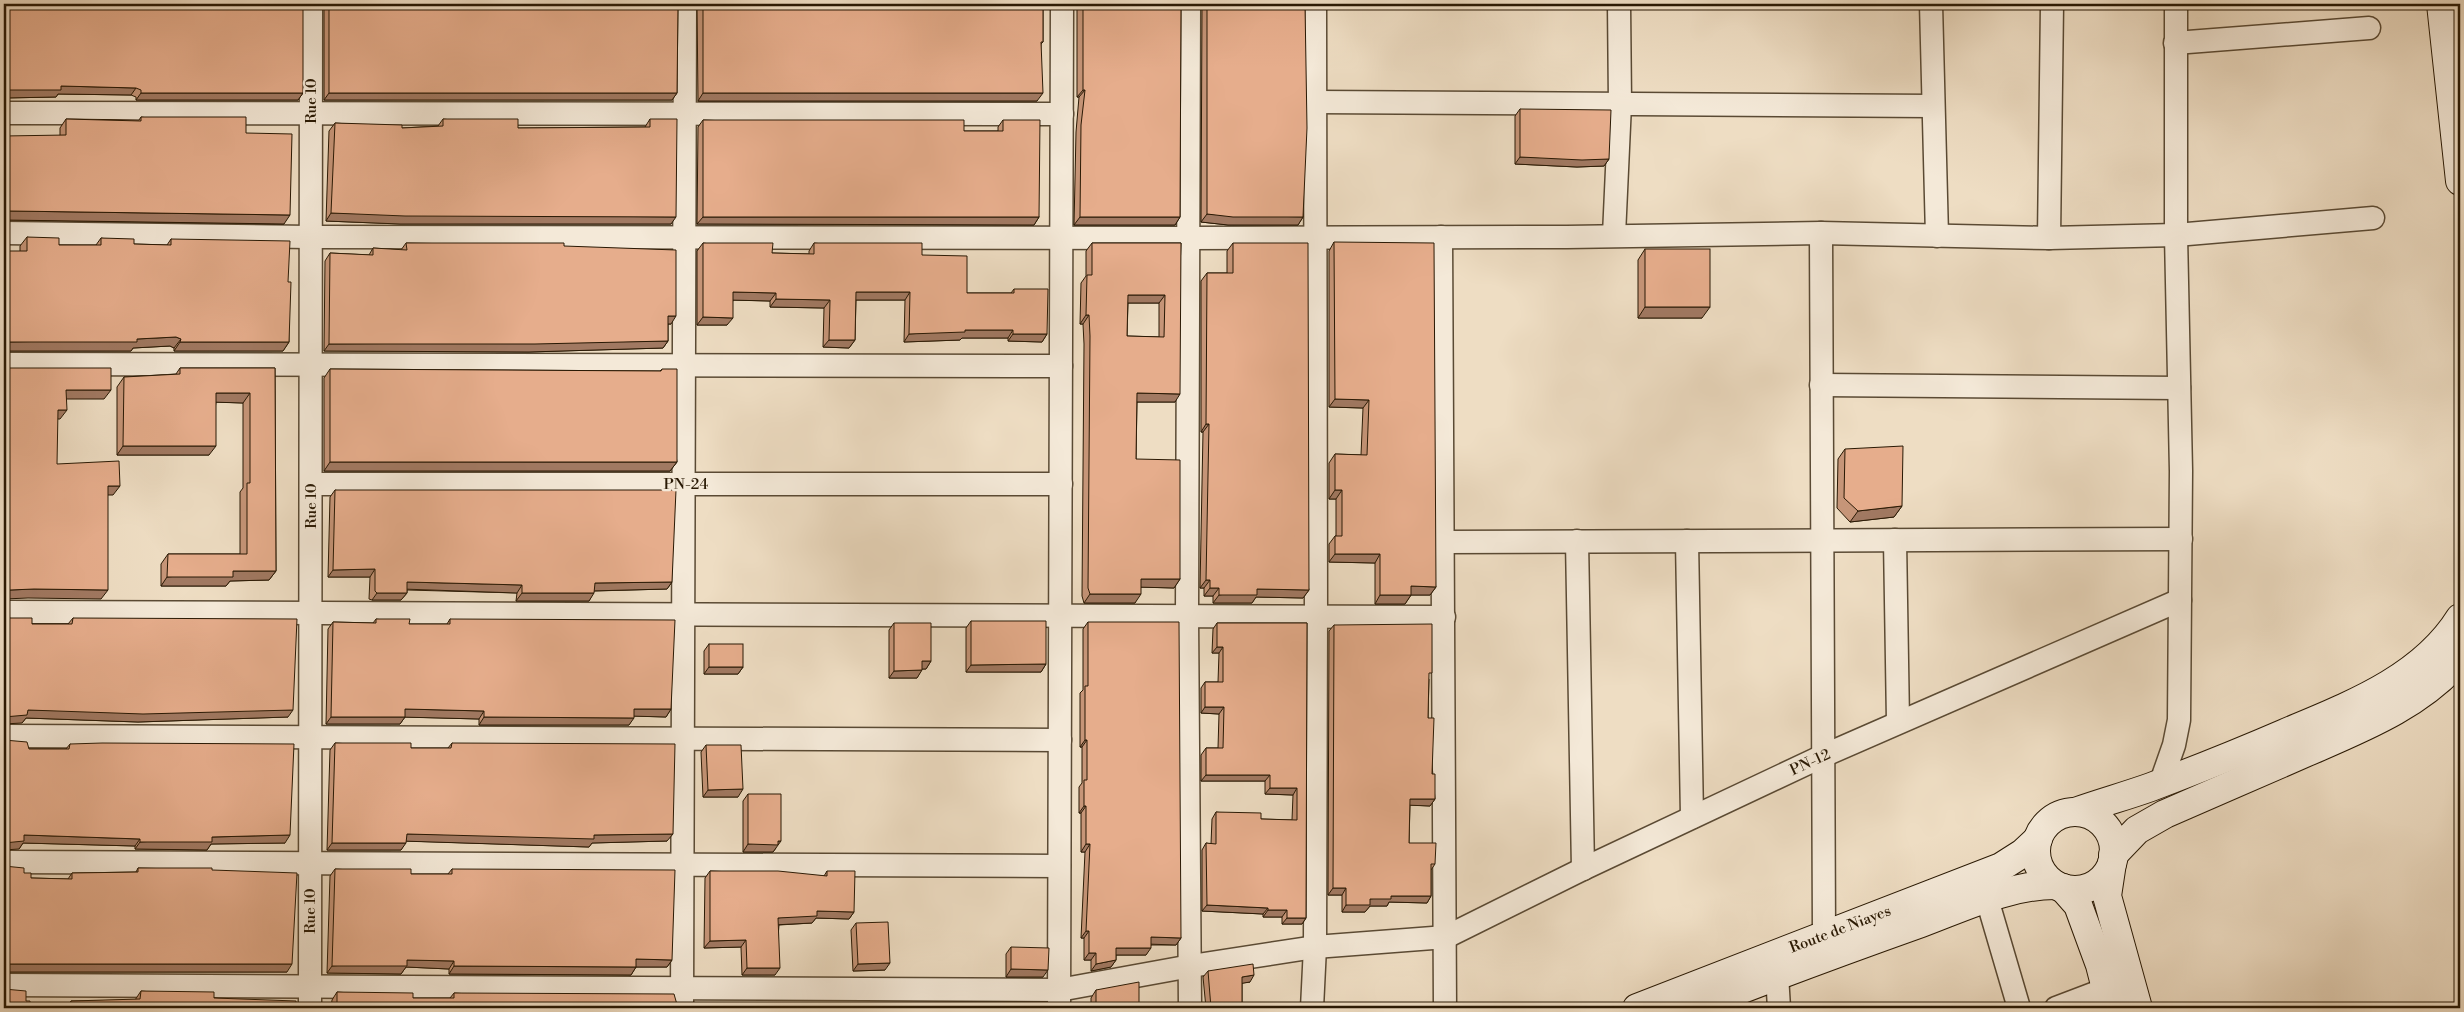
<svg xmlns="http://www.w3.org/2000/svg" width="2464" height="1012" font-family="'Libre Bodoni',serif">
  <rect width="100%" height="100%" fill="#eeddc3"/>
  <filter id="stains"><feTurbulence type="fractalNoise" baseFrequency=".004" numOctaves="4"/><feColorMatrix values="0 0 0 0 .2 0 0 0 0 .09 0 0 0 0 .02 0 0 0 .5 -.17"/></filter>
  <radialGradient id="worn" r=".72"><stop offset=".6" stop-color="#630" stop-opacity="0"/><stop offset="1" stop-color="#630" stop-opacity=".3"/></radialGradient>
  <g fill="none" stroke-linecap="round" stroke-linejoin="round">
    <defs>
      <g id="minor">
        <path d="M1189 4 1187 616 1190 1008"/>
        <path d="M1931 4 1937 236"/>
        <path d="M2175 43 2369 28"/>
        <path d="M1316 102 1933 106"/>
        <path d="M4 113 1062 114"/>
        <path d="M4 233 310 237 1188 238 1567 237 1821 233 2049 238 2176 235 2373 218"/>
        <path d="M1821 233 1824 935"/>
        <path d="M1614 235 1620 104 1619 4"/>
        <path d="M1441 237 1445 1008"/>
        <path d="M2049 238 2052 4"/>
        <path d="M4 364 1061 366"/>
        <path d="M1821 385 2179 388"/>
        <path d="M311 484H1061"/>
        <path d="M1895 540 1898 722"/>
        <path d="M1577 541 1583 869"/>
        <path d="M1687 541 1692 817"/>
        <path d="M1444 542 2181 539"/>
        <path d="M4 612 1444 617"/>
        <path d="M4 736 1060 740"/>
        <path d="M2161 782 2174 745 2179 720 2181 471 2176 235V4"/>
        <path d="M4 862 1059 866"/>
        <path d="M1987 899 2019 1008"/>
        <path d="M1777 975 1779 1008"/>
        <path d="M4 985 1059 990 1191 966 1315 947 1446 937 1583 869 1825 755 2180 600"/>
        <path d="M310 1008 311 4"/>
        <path d="M682 1008 685 4"/>
        <path d="M1059 1008 1062 4"/>
        <path d="M1312 1008 1315 947 1316 617 1315 4"/>
        <path d="M2056 1008 2106 989"/>
      </g>
      <g id="secondary">
        <path d="M2441 4 2460 181"/>
        <path d="M2075 812C2100 803 2126 796 2151 787 2196 770 2241 752 2285 733 2349 706 2422 679 2460 618"/>
        <circle cx="2075" cy="851" r="39"/>
        <path d="M2113 855 2137 830 2165 814C2212 794 2258 773 2305 753 2360 729 2420 706 2460 659"/>
        <path d="M2112 863 2107 896 2138 1008"/>
        <path d="M2063 888 2078 905 2100 965 2111 1008"/>
        <path d="M1637 1008 2001 867 2023 853 2038 839"/>
        <path d="M1694 1008C1769 978 1845 950 1921 923 1964 907 2009 885 2055 885"/>
      </g>
    </defs>
    <use href="#minor" stroke="#5a4a34" stroke-width="25"/>
    <use href="#secondary" stroke="#291904" stroke-width="30"/>
    <use href="#minor" stroke="#f4e9d8" stroke-width="22"/>
    <use href="#secondary" stroke="#f4e9d8" stroke-width="28"/>
  </g>
  <g fill="#c69578" stroke="#291904" fill-rule="evenodd">
    <path d="M4 4 303 93 298 100H136V97L131 95 58 94 56 97 4 98Z"/>
    <path d="M324 4H678L677 93 672 100H324Z"/>
    <path d="M697 4H1043V42L1041 44 1037 101H698Z"/>
    <path d="M1077 4H1181L1180 217 1175 225H1074L1076 132 1079 97H1077Z"/>
    <path d="M1202 4H1305L1303 217 1298 225H1228L1201 222Z"/>
    <path d="M1520 109 1609 159 1604 166 1577 167 1515 164V116Z"/>
    <path d="M141 117 246 133 284 224 4 220 60 135V128L66 119 139 120Z"/>
    <path d="M443 119 518 128 645 127 650 119 671 224H400L326 221 329 131 335 123 402 128 438 126Z"/>
    <path d="M703 120 964 131H998V127L1003 120 1039 217 1034 225 697 224 698 127Z"/>
    <path d="M27 237 59 245H96L101 238 134 244 167 245 171 239 288 282 289 342 283 351H174V348L170 346 133 348 131 351H4L20 251V246Z"/>
    <path d="M1334 242 1436 587 1430 595H1411L1405 604H1375V563L1329 562V544L1335 536H1336V499H1329V463L1335 454 1361 455 1363 408 1329 407V251Z"/>
    <path d="M406 243 564 246 671 324H668V341L663 348 529 352 324 351 325 261 330 253 369 255 373 248 401 250Z"/>
    <path d="M703 243 772 253 809 254V251L814 243 922 255 967 293H1011L1014 289 1047 334 1042 342 1008 341V338H962L960 340 904 342 905 300H856L855 340 849 348 823 347 824 308 770 307V301L733 300 727 325H697V251Z"/>
    <path d="M1092 243H1181L1175 402H1137L1136 459 1180 579 1174 588 1141 587 1135 603H1084L1082 596 1084 344 1083 324H1080L1081 283 1086 276V251ZM1128 303H1159V337L1127 336Z"/>
    <path d="M1233 243 1309 590 1303 598 1256 597 1252 603H1213V596H1204V588H1200L1203 432H1201V281L1207 273H1227V251Z"/>
    <path d="M1645 249 1702 318H1638V260Z"/>
    <path d="M180 368H275L276 571 269 580 230 581 226 586H161V564L168 554H240V492L243 488V403L216 402 209 455H117V387L124 377 176 374Z"/>
    <path d="M330 369 660 371 662 369 677 462 670 471H324V378Z"/>
    <path d="M1845 449 1902 506 1894 517 1850 522 1837 508 1838 459Z"/>
    <path d="M335 490 672 582 667 589 594 591 589 601H516L517 593 407 590V593L401 600H372L369 599 370 577H328L330 497Z"/>
    <path d="M9 618 32 624H68L73 618 288 717 138 722 26 718 22 723Z"/>
    <path d="M376 619 409 624H447L450 619 671 709 666 717 634 716 629 725H479V719L405 717 400 724H326L328 629 333 622 373 623Z"/>
    <path d="M971 621 1046 664 1041 672H966V628Z"/>
    <path d="M1088 622 1181 938 1176 945H1151L1146 955H1116V960L1111 967 1091 971V960H1084V938H1081L1085 852H1081V813H1079V787L1082 783V747H1080V693L1083 690V629Z"/>
    <path d="M894 623 931 661 926 669H922L917 678H889V630Z"/>
    <path d="M1217 623H1307L1306 918 1302 924H1282V917H1263V914L1202 911V850L1206 843 1211 844 1212 819 1216 812 1261 819 1292 820 1293 795 1265 794V781H1201V755L1206 748H1218L1219 714 1201 713V688L1205 682H1218L1219 653H1212L1213 629Z"/>
    <path d="M1334 625 1429 679 1428 718 1435 799 1430 806 1410 805 1409 843 1435 864 1431 870V896L1427 903 1389 902 1387 906H1370L1365 912H1342V895H1328L1329 631Z"/>
    <path d="M709 644 743 667 738 674H704V651Z"/>
    <path d="M335 743 411 748H448L452 743 667 841 592 843 589 847 406 841 401 850H327L330 750Z"/>
    <path d="M70 744 285 843 211 844 207 850 135 849V846L23 843 19 849 29 749H66Z"/>
    <path d="M706 745 738 797H703L701 752Z"/>
    <path d="M748 794 776 848 773 852H743V801Z"/>
    <path d="M138 868 212 870 287 972H4L24 873 31 878 68 879 72 873 136 872Z"/>
    <path d="M335 869 411 874H448L452 869 672 960 667 967H636L631 975 449 974V969L406 967 401 974 327 973 330 876Z"/>
    <path d="M710 871 824 876 827 871 854 912 849 919 816 918 812 923 779 925 775 975H742L741 947 704 948 705 878Z"/>
    <path d="M856 923 885 970 853 971 851 930Z"/>
    <path d="M1011 947 1043 977H1006V954Z"/>
    <path d="M1208 971 1250 982 1242 983V1008H1206L1203 977Z"/>
    <path d="M1096 990 1139 1008H1091V998Z"/>
    <path d="M141 991 214 998 296 1008H4L26 1001 30 1006H67L71 1001 135 1000Z"/>
    <path d="M337 992 413 998H450L454 993 678 1008H331L332 1000Z"/>
    <path d="M1010 1003 1050 1008H1006Z"/>
  </g>
  <g fill="#a17962" stroke="#291904">
    <path d="M61 86 136 88 131 95 58 94 56 97 4 98V90Z"/>
    <path d="M1083 90H1085L1079 97H1077Z"/>
    <path d="M141 93H303L298 100H136Z"/>
    <path d="M329 93H677L672 100H324Z"/>
    <path d="M703 93H1043L1037 101H698Z"/>
    <path d="M1520 157 1609 159 1604 166 1577 167 1515 164Z"/>
    <path d="M10 211 290 215 284 224 4 220V214Z"/>
    <path d="M331 213 676 217 671 224H400L326 221Z"/>
    <path d="M1207 214 1303 217 1298 225H1228L1201 222Z"/>
    <path d="M703 217H1039L1034 225 697 224Z"/>
    <path d="M1080 217H1180L1175 225H1074Z"/>
    <path d="M733 292 776 293 770 301 728 300Z"/>
    <path d="M856 292H910L905 300H850Z"/>
    <path d="M1128 295H1165L1159 303H1122Z"/>
    <path d="M776 299 830 300 824 308 770 307Z"/>
    <path d="M1645 307H1710L1702 318H1638Z"/>
    <path d="M1086 315H1089L1083 324H1080Z"/>
    <path d="M668 316H676L671 324H663Z"/>
    <path d="M703 317 733 318 727 325H697Z"/>
    <path d="M965 330H1013L1008 338H962L960 340 904 342 909 334Z"/>
    <path d="M1013 334H1047L1042 342 1008 341Z"/>
    <path d="M176 337 181 339 174 348 170 346 133 348 131 351H4V344L10 342 137 339Z"/>
    <path d="M829 340H855L849 348 823 347Z"/>
    <path d="M668 341 663 348 529 352 324 351 329 344Z"/>
    <path d="M180 342H289L283 351H174Z"/>
    <path d="M66 390H111L104 399H60Z"/>
    <path d="M216 393H250L243 403 210 402Z"/>
    <path d="M1137 393 1180 394 1175 402H1131Z"/>
    <path d="M1335 399 1369 400 1363 408 1329 407Z"/>
    <path d="M58 410H67L60 419H52Z"/>
    <path d="M1206 424H1209L1203 432H1201Z"/>
    <path d="M123 446H216L209 455H117Z"/>
    <path d="M330 462H677L670 471H324Z"/>
    <path d="M108 486H120L113 495H102Z"/>
    <path d="M1335 490H1342L1336 499H1329Z"/>
    <path d="M1902 506 1894 517 1850 522 1858 511Z"/>
    <path d="M1335 554H1380L1375 563 1329 562Z"/>
    <path d="M375 569 370 577H328L333 570Z"/>
    <path d="M233 571H276L269 580 230 581 226 586H161L167 577Z"/>
    <path d="M1141 579H1180L1174 588 1135 587Z"/>
    <path d="M1206 580H1210L1204 588H1200Z"/>
    <path d="M407 582 522 585 517 593 402 589Z"/>
    <path d="M672 582 667 589 589 591 595 583Z"/>
    <path d="M1411 586 1436 587 1430 595H1406Z"/>
    <path d="M1210 588H1219L1213 596H1204Z"/>
    <path d="M34 589 108 590 101 599 28 598 4 599V593L10 590Z"/>
    <path d="M1257 589 1309 590 1303 598 1256 597 1252 603H1213L1219 595Z"/>
    <path d="M377 593H407L401 600H372Z"/>
    <path d="M522 593H594L589 601H516Z"/>
    <path d="M1090 594H1141L1135 603H1084Z"/>
    <path d="M1380 595H1411L1405 604H1375Z"/>
    <path d="M1217 647H1223L1219 653H1212Z"/>
    <path d="M922 661H931L926 669H917Z"/>
    <path d="M1046 664 1041 672H966L971 665Z"/>
    <path d="M709 667H743L738 674H704Z"/>
    <path d="M922 670 917 678H889L894 671Z"/>
    <path d="M1205 707H1224L1219 714 1201 713Z"/>
    <path d="M405 709 484 711 479 719 400 717Z"/>
    <path d="M634 709H671L666 717 629 716Z"/>
    <path d="M28 710H293L288 717 138 722 26 718 22 723 4 724V717Z"/>
    <path d="M331 717H405L400 724H326Z"/>
    <path d="M484 717 634 718 629 725H479Z"/>
    <path d="M1085 740H1087L1082 747H1080Z"/>
    <path d="M1206 775H1270L1265 781H1201Z"/>
    <path d="M1270 788H1297L1293 795 1265 794Z"/>
    <path d="M743 789 738 797H703L708 790Z"/>
    <path d="M1410 799H1435L1430 806 1405 805Z"/>
    <path d="M1084 806H1086L1081 813H1079Z"/>
    <path d="M407 834 594 835 673 834 667 841 592 843 589 847 401 841Z"/>
    <path d="M24 835 140 839 135 846 23 843 19 849 4 850V843Z"/>
    <path d="M290 835 285 843 211 844 207 850 135 849 140 842 212 837Z"/>
    <path d="M781 841 773 852H743L748 844Z"/>
    <path d="M332 843H406L401 850H327Z"/>
    <path d="M1086 844H1090L1085 852H1081Z"/>
    <path d="M1333 888H1346L1342 895H1328Z"/>
    <path d="M1391 896H1431L1427 903 1389 902 1387 906H1370L1365 912H1342L1346 905 1370 899Z"/>
    <path d="M1207 905 1268 908 1263 914 1202 911Z"/>
    <path d="M1268 910H1287L1282 917H1263Z"/>
    <path d="M817 911 854 912 849 919 816 918 812 923 773 925 778 918Z"/>
    <path d="M1287 918H1306L1302 924H1282Z"/>
    <path d="M1086 931H1089L1084 938H1081Z"/>
    <path d="M1151 937 1181 938 1176 945 1146 944Z"/>
    <path d="M746 940 741 947 704 948 710 941Z"/>
    <path d="M1116 948H1151L1146 955H1111Z"/>
    <path d="M1089 953H1096L1091 960H1084Z"/>
    <path d="M636 959 672 960 667 967H631Z"/>
    <path d="M407 960 454 961 449 969 406 967 401 974 327 973 332 966Z"/>
    <path d="M1116 960 1111 967 1091 971 1096 964Z"/>
    <path d="M890 963 885 970 853 971 858 964Z"/>
    <path d="M9 964H292L287 972H4V966Z"/>
    <path d="M454 966 636 967 631 975 449 974Z"/>
    <path d="M747 968H780L775 975H742Z"/>
    <path d="M1011 969 1048 970 1043 977H1006Z"/>
    <path d="M1254 975 1250 982 1238 984 1242 977Z"/>
  </g>
  <g fill="#e6ad8c" stroke="#291904" fill-rule="evenodd">
    <path d="M4 4H277L303 5V93H141V90L136 88 61 86V90H4Z"/>
    <path d="M329 4H678L677 93H329Z"/>
    <path d="M703 4H1043V42H1041L1043 93H703Z"/>
    <path d="M1083 4H1181L1180 217H1080L1081 125 1085 90H1083Z"/>
    <path d="M1207 4H1305L1307 128 1303 217H1233L1207 214Z"/>
    <path d="M1520 109 1611 110 1609 159 1582 160 1520 157Z"/>
    <path d="M141 117H246V133L292 134 290 215 10 211 4 214V136L66 135V119L141 121Z"/>
    <path d="M443 119H518V128L650 127V119H677L676 217 405 216 331 213 335 123 402 125V128L443 126Z"/>
    <path d="M703 120H964V131H1003V120H1040L1039 217H703Z"/>
    <path d="M27 237 59 238V245H101V238L134 239V244L171 245V239L290 241 288 282H291L289 342H180L181 339 176 337 137 339V342H10L4 344V251H27Z"/>
    <path d="M1334 242 1434 243 1436 587 1411 586V595H1380V554H1335V536H1342V490H1335V454L1367 455 1369 400 1335 399Z"/>
    <path d="M406 243H564V246L676 250V316H668V341L535 344H329L330 253 373 255V248L407 250Z"/>
    <path d="M703 243H773L772 253 814 254V243H922V255L967 256V293H1014V289H1048L1047 334H1013V330H965V332L909 334 910 292H856L855 340H829L830 300 776 299V293L733 292V318L703 317Z"/>
    <path d="M1092 243H1181L1180 394 1137 393 1136 459 1180 460V579H1141V594H1090L1088 588 1090 336 1089 315H1086L1087 275H1092ZM1128 295H1165L1164 337 1127 336Z"/>
    <path d="M1233 243H1308L1309 590 1257 589V595H1219V588H1210V580H1206L1209 424H1206L1207 273H1233Z"/>
    <rect x="1645" y="249" width="65" height="58"/>
    <path d="M4 365 10 368H111V390H66L67 410H58L57 464 119 461 120 486H108V590L34 589 10 590 4 593V493H5L4 475Z"/>
    <path d="M180 368H275L276 571H233V577H167L168 554H247V483H250V393H216V446H123L124 377 180 374Z"/>
    <path d="M330 369 661 371 662 369H677V462H330Z"/>
    <path d="M1903 446 1902 506 1858 511 1844 498 1845 449Z"/>
    <path d="M335 490H676L672 582 595 583 594 593H522V585L407 582V593H377L375 591V569L333 570Z"/>
    <path d="M4 615 9 618H32V624H72L73 618 297 619 293 710 143 714 28 710 27 715 4 717Z"/>
    <path d="M376 619H410L409 624H450V619L675 620 671 709H634V718L484 717V711L405 709V717H331L333 622 376 623Z"/>
    <path d="M971 621H1046V664L971 665Z"/>
    <path d="M1088 622H1179L1181 938 1151 937V948H1116V960L1096 964V953H1089V931H1086L1090 844H1086V806H1084V780H1087V740H1085V686H1088Z"/>
    <path d="M894 623H931V661H922V670L894 671Z"/>
    <path d="M1217 623H1307L1306 918H1287V910H1268V908L1207 905 1206 843 1216 844V812L1261 813V819L1297 820V788H1270V775H1206V748H1223L1224 707H1205V682H1223V647H1217Z"/>
    <path d="M1432 624V673H1429L1428 718H1434L1432 774H1435V799H1410L1409 843H1436L1435 864H1431V896H1391V899H1370V905H1346V888H1333L1334 625Z"/>
    <rect x="709" y="644" width="34" height="23"/>
    <path d="M4 740 27 742 29 749H69L70 744 102 743 294 744 290 835 212 837V842H140V839L24 835V841L4 843Z"/>
    <path d="M335 743H411V748H451L452 743 675 744 673 834 594 835V839L407 834 406 843H332Z"/>
    <path d="M706 745H741L743 789 708 790Z"/>
    <path d="M748 794H781V841H778V845L748 844Z"/>
    <path d="M4 866 24 868V873H31V878L72 879V873L138 872V868H212V870L297 873 292 964H9L4 966Z"/>
    <path d="M335 869H411V874H452V869L675 870 672 960 636 959V967L454 966V961L407 960V966H332Z"/>
    <path d="M710 871H778L827 876V871H855L854 912 817 911V916L778 918 780 968H747L746 940 710 941Z"/>
    <path d="M888 922 890 963 858 964 856 923Z"/>
    <path d="M1011 947 1049 948 1048 970 1011 969Z"/>
    <path d="M1253 964 1254 975 1242 977V1008H1211L1208 971Z"/>
    <path d="M1139 982V1008H1096V990Z"/>
    <path d="M4 989 26 991V1001H30V1006H71V1001L140 999 141 991 214 992V998L296 1001V1008H4Z"/>
    <path d="M337 992 413 993V998H454V993L674 994 678 1008H337Z"/>
    <path d="M1010 1003 1050 1006V1008H1009Z"/>
  </g>
  <g text-anchor="middle" stroke-width="4.5" stroke-linejoin="round" paint-order="stroke">
    <g font-size="15" fill="#291904" stroke="#f4e9d8">
      <text transform="translate(311 101) rotate(-90)" y="5">Rue 10</text>
      <text x="686" y="489">PN-24</text>
      <text transform="translate(311 506) rotate(-90)" y="5">Rue 10</text>
      <text transform="translate(1810 762) rotate(-25)" y="5">PN-12</text>
      <text transform="translate(310 911) rotate(-90)" y="5">Rue 10</text>
      <text transform="translate(1840 929) rotate(-21)" y="5">Route de Niayes</text>
    </g>
  </g>
  <rect width="2464" height="1012" fill="none" stroke="#eeddc3" stroke-width="20"/>
  <rect x="5" y="5" width="2454" height="1002" fill="none" stroke="#291904" stroke-width="2.5"/>
  <rect x="10" y="10" width="2444" height="992" fill="none" stroke="#291904"/>
  <rect width="100%" height="100%" filter="url(#stains)"/>
  <rect width="100%" height="100%" fill="url(#worn)"/>
</svg>
